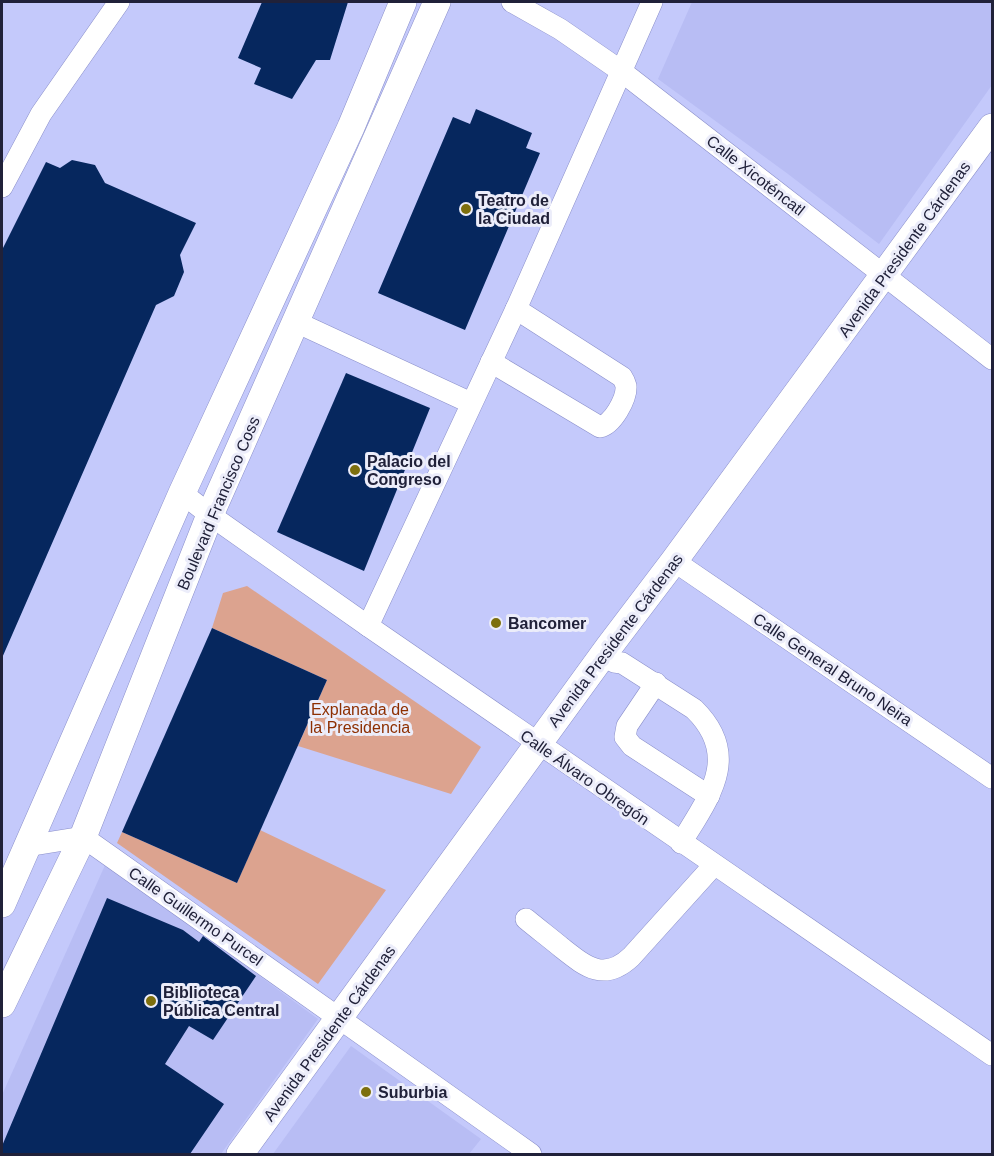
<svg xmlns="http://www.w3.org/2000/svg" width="994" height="1156" font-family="Helvetica,sans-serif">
  <rect width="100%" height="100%" fill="#c4c9fb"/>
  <g fill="#b8bdf4">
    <path d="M692 2H992V85L879 244 788 174 658 79Z"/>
    <path d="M106 863 318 1019 221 1154H2V1095Z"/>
    <path d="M351 1046 481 1139 469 1154H273Z"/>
  </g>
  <g fill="#dca38f">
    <path d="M247 586 481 747 451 794 298 746 327 680 212 628 223 593Z"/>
    <path d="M260 830 386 890 318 984 117 843 122 832 237 883Z"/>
  </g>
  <g fill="#06275e">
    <path d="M262 2H348L330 60H316L292 99 254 84 261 68 238 58Z"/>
    <path d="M476 109 532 133 526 148 540 153 465 330 378 293 453 117 470 124Z"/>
    <path d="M72 160 95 165 105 183 196 223 180 255 184 272 174 296 156 305 2 658V250L46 162 60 168Z"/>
    <path d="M346 373 430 408 364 571 277 532Z"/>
    <path d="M212 628 327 680 237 883 122 832Z"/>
    <path d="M107 898 183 930 199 942 203 936 256 976 213 1040 189 1026 165 1064 224 1104 190 1154H2V1146Z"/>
  </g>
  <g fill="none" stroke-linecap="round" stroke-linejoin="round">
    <defs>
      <g id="minor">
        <path d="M512 2 560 29 621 71 992 359"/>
        <path d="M2 187 41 114 119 2"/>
        <path d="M296 322 471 403"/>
        <path d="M491 362 600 427C612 425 627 399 626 386 625 382 624 380 622 377L516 309"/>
        <path d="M182 493 210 515 368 626 992 1055"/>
        <path d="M674 561 992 778"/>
        <path d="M368 626 516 309 652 2"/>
        <path d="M603 655 614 662 622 663 694 709C742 756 709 797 681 843"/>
        <path d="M656 683 627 726 625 737 632 746 709 796"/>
        <path d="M27 846 83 837 531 1154"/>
        <path d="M526 919C538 929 550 938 562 948 586 967 604 982 631 957L714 865"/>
      </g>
      <g id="major">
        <path d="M2 904 182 493 351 127 403 2"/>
        <path d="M2 1004 83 837 210 515 437 2"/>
        <path d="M240 1154 608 648 674 561 992 127"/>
      </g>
    </defs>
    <use href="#minor" stroke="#8a8fca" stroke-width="22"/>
    <use href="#major" stroke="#8a8fca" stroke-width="28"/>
    <use href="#minor" stroke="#fff" stroke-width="21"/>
    <use href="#major" stroke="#fff" stroke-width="27"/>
  </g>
  <g fill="#7d6f0d" stroke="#ecedfa" stroke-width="2">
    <circle cx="466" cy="209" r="6"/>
    <circle cx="355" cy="470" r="6"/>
    <circle cx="496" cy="623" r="6"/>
    <circle cx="151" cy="1001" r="6"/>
    <circle cx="366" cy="1092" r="6"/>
  </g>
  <g text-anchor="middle" stroke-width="6" stroke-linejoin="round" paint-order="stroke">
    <g font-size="16" fill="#202139" stroke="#ecedfa">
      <text transform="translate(756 175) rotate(38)" y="6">Calle Xicoténcatl</text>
      <text transform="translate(904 249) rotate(-54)" y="6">Avenida Presidente Cárdenas</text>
      <text transform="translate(218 503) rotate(-67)" y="6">Boulevard Francisco Coss</text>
      <text transform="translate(615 640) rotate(-53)" y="6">Avenida Presidente Cárdenas</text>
      <text transform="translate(833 669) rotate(34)" y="6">Calle General Bruno Neira</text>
      <text transform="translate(585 777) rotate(35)" y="6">Calle Álvaro Obregón</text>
      <text transform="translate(196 916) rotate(35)" y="6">Calle Guillermo Purcel</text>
      <text transform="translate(329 1033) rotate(-54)" y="6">Avenida Presidente Cárdenas</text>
    </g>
    <g font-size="16" font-weight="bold" fill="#202139" stroke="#ecedfa" text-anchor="start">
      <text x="478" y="206">Teatro de<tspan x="478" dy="18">la Ciudad</tspan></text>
      <text x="367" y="467">Palacio del<tspan x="367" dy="18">Congreso</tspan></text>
      <text x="508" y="629">Bancomer</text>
      <text x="163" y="998">Biblioteca<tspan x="163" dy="18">Pública Central</tspan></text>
      <text x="378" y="1098">Suburbia</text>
    </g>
    <g font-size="16" fill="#8d2f02" stroke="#ecedfa">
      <text x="360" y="715">Explanada de<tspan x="360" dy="18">la Presidencia</tspan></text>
    </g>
  </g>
  <rect width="994" height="1156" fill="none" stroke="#202139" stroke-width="6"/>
</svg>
